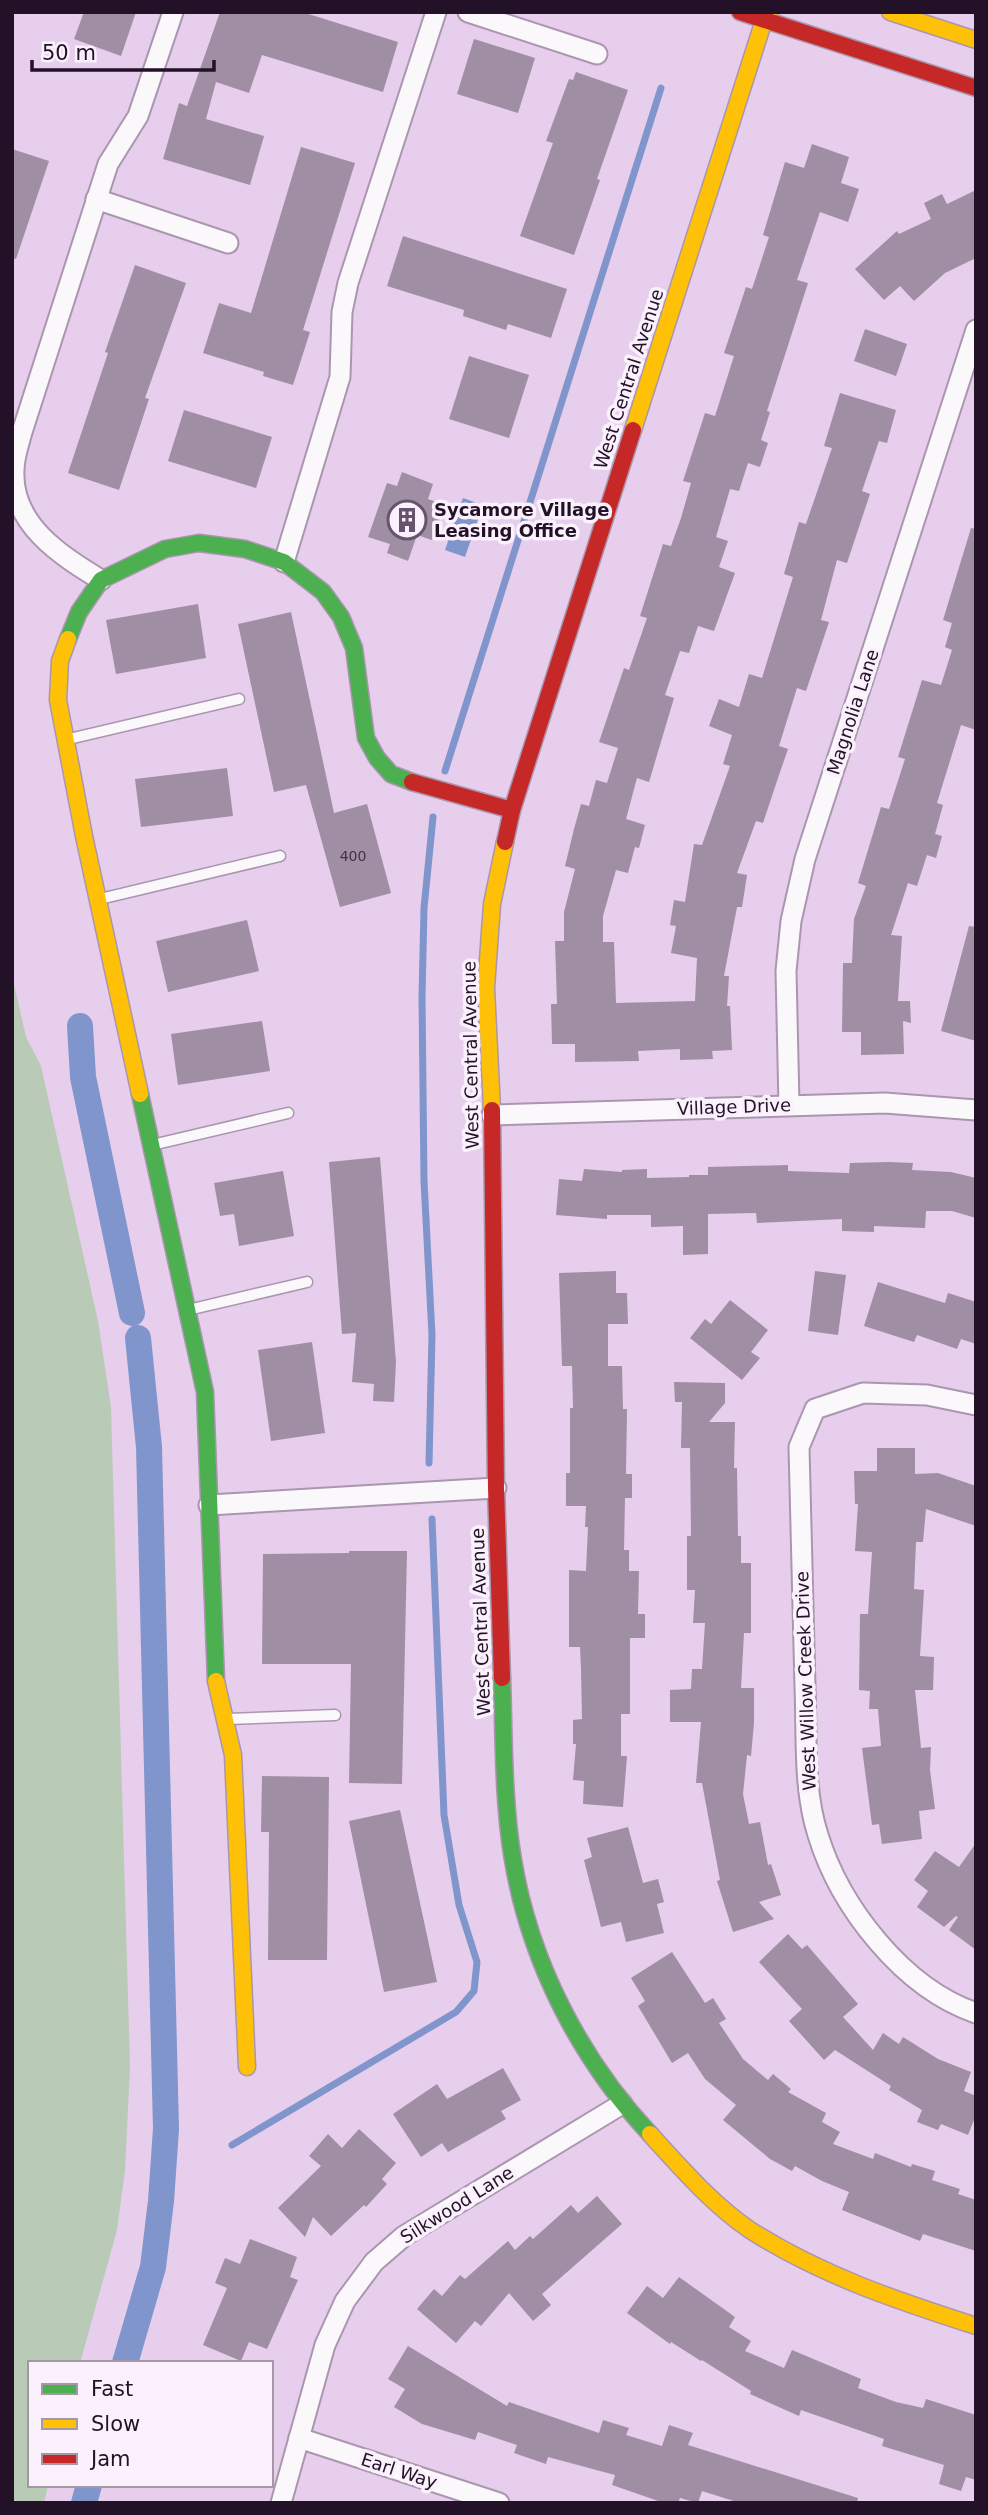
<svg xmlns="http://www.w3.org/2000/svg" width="988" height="2515" font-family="'DejaVu Sans',sans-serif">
  <rect width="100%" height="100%" fill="#e6ceec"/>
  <path fill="#b9cab6" d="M12 975 26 1037 41 1066 98 1321 111 1407 130 2067 125 2170 117 2230 80 2363H30V2485H48L44 2503H12Z"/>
  <path fill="#8095cc" d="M463 498 483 505 465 557 445 550Z"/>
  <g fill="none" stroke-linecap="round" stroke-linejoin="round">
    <g stroke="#8095cc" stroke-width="7">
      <path d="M445 771 661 88"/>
      <path d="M429 1463 432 1335 424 1181 422 997 424 908 433 817"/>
      <path d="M232 2145 456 2012 474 1991 477 1962 459 1905 444 1815 432 1519"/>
    </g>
    <g stroke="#8095cc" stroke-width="26">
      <path d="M80 1026 83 1077 132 1313"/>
      <path d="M125 2363 153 2267 161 2201 166 2129 149 1447 138 1338"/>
      <path d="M84 2503 89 2485"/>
    </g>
  </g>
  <g fill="#a08ea5">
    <path d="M84 12H136L121 56 74 39Z"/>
    <path d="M220 12H302L398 42 383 92 262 55 249 93 216 82 206 119 264 136 250 185 163 159 179 103 187 106Z"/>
    <path d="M474 39 535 58 518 113 457 94Z"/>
    <path d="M576 72 628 90 597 179 600 180 574 255 520 236 553 143 546 141 569 79 573 80Z"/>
    <path d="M812 144 849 157 841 183 859 189 848 222 820 212 797 280 808 283 767 411 770 412 761 440 768 443 760 467 748 463 739 491 730 489 716 537 728 541 719 567 735 573 714 631 698 626 689 653 680 651 665 695 674 698 649 782 637 778 626 819 645 825 639 848 635 847 628 873 616 870 603 916V942H614L616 1003 695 1001 697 958 671 953 676 926 670 925 674 900 685 902 694 844 702 845 730 766 723 764 732 735 709 726 719 699 739 707 749 674 762 678 793 577 784 574 799 522 806 524 832 448 824 446 840 393 896 410 887 443 879 441 862 491 870 494 847 563 837 560 821 620 829 622 806 691 797 688 779 746 788 749 778 778 763 823 756 821 737 873 747 875 742 907H737L724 976H729L727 1006H730L732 1050 712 1051 713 1059 680 1060V1049L638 1051 639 1061 575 1062V1044H552L551 1004H557L555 941H564V912L575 869 565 866 574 829 581 804 589 806 596 780 607 783 618 748 599 742 624 668 629 670 647 618 640 616 663 544 671 546 681 518 691 483 683 481 705 413 715 416 734 356 724 353 746 287 752 289 769 237 763 235 785 162 804 168Z"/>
    <path d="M301 147 355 163 303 330 310 332 293 385 263 376 264 372 203 353 219 303 251 313Z"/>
    <path d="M12 149 49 161 16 259 12 258Z"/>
    <path d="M976 190V258L945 273 914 301 900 286 884 300 855 269 897 231 899 234 931 219 924 203 942 194 947 204Z"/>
    <path d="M403 236 567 289 551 338 508 324 506 330 463 316 464 310 387 286Z"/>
    <path d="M135 265 186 283 145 398 149 399 119 490 68 473 108 353 105 352Z"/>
    <path d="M865 329 907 344 896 376 854 361Z"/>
    <path d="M469 356 529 375 509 438 449 419Z"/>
    <path d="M184 410 272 437 256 488 168 461Z"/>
    <path d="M402 472 433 484 428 499 445 505 432 540 417 535 408 561 387 553 390 544 368 537 387 483 397 486Z"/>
    <path d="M971 528 976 529V730L961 725 937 803 943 805 935 834 942 836 936 858 927 855 917 886 908 883 891 935 902 936 898 1001H910L911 1023 903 1021 904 1054 861 1055V1032H842L843 963H852L854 919 866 886 858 883 881 807 889 809 905 759 898 757 922 680 941 685 952 650 945 647 952 623 943 620Z"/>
    <path d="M198 604 206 658 116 674 106 620Z"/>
    <path d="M291 612 334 813 367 804 391 893 340 907 306 785 274 792 238 624Z"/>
    <path d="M227 768 233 816 141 827 135 779Z"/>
    <path d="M247 920 259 971 168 992 156 941Z"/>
    <path d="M969 926 976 927V1041L941 1031Z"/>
    <path d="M262 1021 270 1071 178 1085 171 1034Z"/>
    <path d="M380 1157 396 1362 394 1402 373 1401 374 1384 352 1382 356 1333 342 1334 329 1162Z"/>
    <path d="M888 1162 913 1163 912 1170 951 1172 976 1178V1218L952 1211H926L925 1228 874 1226V1232L842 1231V1219L757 1223 756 1213 708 1214V1254L683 1255V1226L651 1227V1215H607V1219L556 1215 559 1179 582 1181 584 1169 622 1172V1170L647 1169V1178L689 1177V1175H708V1167L788 1165V1171L849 1173 850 1163Z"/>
    <path d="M283 1171 294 1236 239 1246 234 1214 220 1216 214 1183Z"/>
    <path d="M616 1271V1293H627L628 1324H608V1366H622L623 1409H627L626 1474H632V1498H625L624 1550H629V1571H639L638 1614H645V1638H630V1714H621V1756H627L623 1807 583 1804 584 1781 573 1780 576 1744H573V1720L582 1719 581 1669 580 1647H569V1570L586 1571 588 1527H585L586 1506H566V1473H570V1408H573L572 1366H562L559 1273Z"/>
    <path d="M815 1271 846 1275 838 1335 808 1331Z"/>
    <path d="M878 1282 945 1303 948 1293 976 1302V1344L961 1339 957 1349 917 1335 914 1342 864 1326Z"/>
    <path d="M730 1300 768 1330 751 1352 760 1358 742 1380 690 1338 705 1319 711 1324Z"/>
    <path d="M312 1342 325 1433 271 1441 258 1350Z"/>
    <path d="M674 1382 725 1383V1403L709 1422H735L734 1468H737L738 1536H741V1563H751V1633H744L741 1688H754V1723L751 1756 747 1755 743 1794 749 1824 760 1822 768 1865 771 1864 781 1895 759 1902 774 1919 733 1932 717 1881 720 1880 702 1783H696L701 1722H670V1690L691 1689 692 1669H702L705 1623H693L695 1590H687V1536H691L690 1448H681L682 1402H675Z"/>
    <path d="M877 1448H915V1474L938 1473 976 1486V1526L926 1509 923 1542H916L914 1589 924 1590 920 1656 934 1657 933 1690H915L921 1748 931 1747 930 1770 935 1809 919 1811 922 1839 882 1844 879 1824 872 1825 862 1748 881 1746 878 1709H869L870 1691 859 1690 860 1614H868L872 1552 855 1551 858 1504H855L854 1471H877Z"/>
    <path d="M349 1551H407L402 1784 349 1783 351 1664H262L263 1554 349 1553Z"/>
    <path d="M262 1776 329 1777 327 1960H268L269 1832H261Z"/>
    <path d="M400 1810 437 1982 384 1992 349 1821Z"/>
    <path d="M628 1827 643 1883 658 1879 664 1902 657 1904 664 1933 626 1942 621 1922 601 1927 584 1860 592 1857 587 1838Z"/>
    <path d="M976 1843V1950L949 1930 958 1917 956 1916 944 1927 917 1907 928 1891 914 1880 935 1851 959 1867Z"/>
    <path d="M788 1934 802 1949 807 1945 858 2004 843 2017 873 2050 883 2033 899 2044 903 2037 938 2059 971 2072 964 2091 976 2096V2115L968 2135 941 2124 938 2130 917 2122 922 2110 889 2090 891 2086 835 2050 824 2060 789 2021 802 2009 759 1962Z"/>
    <path d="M672 1952 705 2003 713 1998 726 2019 719 2023 743 2059 768 2080 773 2074 791 2089 788 2092 826 2113 822 2122 840 2132 833 2144 873 2159 875 2153 911 2167 912 2164 935 2171 932 2180 960 2189 958 2194 976 2200V2251L923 2234 920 2241 842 2210 849 2192 822 2181 795 2166 792 2171 770 2159 723 2120 736 2105 705 2079 688 2053 672 2063 638 2006 645 2001 631 1978Z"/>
    <path d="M503 2068 521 2100 501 2111 506 2119 448 2152 442 2143 421 2157 393 2114 437 2084 447 2099Z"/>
    <path d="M359 2129 396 2163 382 2179 387 2184 366 2207 364 2205 331 2236 313 2217 305 2237 278 2208 321 2166 309 2156 328 2134 342 2148Z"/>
    <path d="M597 2196 622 2224 542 2294 551 2305 533 2321 509 2293 481 2326 475 2321 456 2343 417 2309 434 2289 442 2296 460 2275 465 2279 508 2241 515 2250 530 2236 533 2239 571 2205 578 2213Z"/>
    <path d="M250 2239 297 2257 290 2277 298 2280 267 2349 249 2342 241 2361 203 2345 227 2288 215 2283 225 2258 240 2264Z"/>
    <path d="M679 2277 735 2317 729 2327 751 2341 745 2351 784 2368 792 2350 861 2379 858 2388 896 2402 923 2408 926 2399 976 2415V2480L966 2477 961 2491 939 2484 944 2465 882 2446 884 2439 801 2410 799 2416 750 2394 751 2391 702 2360 701 2361 671 2342 670 2344 627 2313 647 2286 663 2298Z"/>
    <path d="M408 2346 507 2406 509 2402 599 2433 603 2420 629 2428 626 2435 662 2446 669 2425 693 2433 688 2445 858 2498 857 2503H740L702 2491 698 2503 680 2498 678 2503H664L612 2485 615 2475 548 2457 546 2464 514 2453 517 2445 478 2432 475 2440 422 2424 394 2407 405 2389 388 2379Z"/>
  </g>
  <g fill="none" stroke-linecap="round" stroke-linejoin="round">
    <defs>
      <g id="lane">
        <path d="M69 739 239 699"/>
        <path d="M100 899 280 856"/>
        <path d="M152 1145 288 1113"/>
        <path d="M188 1310 307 1282"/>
        <path d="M228 1719 335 1715"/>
      </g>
      <g id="street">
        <path d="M468 12 597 54"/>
        <path d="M96 199 228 243"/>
        <path d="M284 562 340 377 342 312 348 283 436 12"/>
        <path d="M101 580C60 555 11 524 14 470 14 457 19 444 22 432L108 164 138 116 173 12"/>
        <path d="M789 1105 786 971 791 921 805 859 976 330"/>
        <path d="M492 1115 885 1103 976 1110"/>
        <path d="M976 1405 927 1395 863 1393 815 1409 799 1447C801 1527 803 1607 805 1687 807 1735 803 1789 818 1835 840 1907 903 1988 976 2013"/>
        <path d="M209 1505 496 1488"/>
        <path d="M299 2438 499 2503"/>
        <path d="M281 2503 325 2345 345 2301 374 2262 404 2236 622 2104"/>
      </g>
      <g id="fast">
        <path d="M68 639 79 612 101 580 165 549 199 543 245 549 284 562 323 592 341 617 354 648 366 738 377 758 391 774 412 782"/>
        <path d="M140 1094 205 1392 216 1681"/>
        <path d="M502 1678C504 1739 503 1801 513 1860 530 1962 580 2059 650 2134"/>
      </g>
      <g id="slow">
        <path d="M890 12 976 40"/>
        <path d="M633 430 764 20 769 12"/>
        <path d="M68 639 60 661 58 700 84 836 140 1094"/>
        <path d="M492 1110 486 988 492 904 505 842"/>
        <path d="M216 1681 233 1755 247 2067"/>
        <path d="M650 2134C681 2168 712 2204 750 2230 820 2275 898 2301 976 2326"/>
      </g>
      <g id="jam">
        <path d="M740 12 976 88"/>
        <path d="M412 782 512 810"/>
        <path d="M505 842 512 810 633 430"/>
        <path d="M492 1110 496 1488 502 1678"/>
      </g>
    </defs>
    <use href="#lane" stroke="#aa96ae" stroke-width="13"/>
    <use href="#street" stroke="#aa96ae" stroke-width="23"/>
    <use href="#fast" stroke="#aa96ae" stroke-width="19"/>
    <use href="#slow" stroke="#aa96ae" stroke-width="19"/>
    <use href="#jam" stroke="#aa96ae" stroke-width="19"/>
    <use href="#lane" stroke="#fbf8fc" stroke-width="10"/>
    <use href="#street" stroke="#fbf8fc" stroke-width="19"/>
    <use href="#fast" stroke="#4caf50" stroke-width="16"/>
    <use href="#slow" stroke="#ffc107" stroke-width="16"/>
    <use href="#jam" stroke="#c62828" stroke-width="16"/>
  </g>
  <defs>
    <symbol id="building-ring" viewBox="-11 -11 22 22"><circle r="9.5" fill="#faf1fc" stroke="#67546c" stroke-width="1.5"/><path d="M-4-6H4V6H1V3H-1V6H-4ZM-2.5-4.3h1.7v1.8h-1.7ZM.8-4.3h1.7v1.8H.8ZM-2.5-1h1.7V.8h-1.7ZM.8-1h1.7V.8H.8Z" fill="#67546c"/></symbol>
  </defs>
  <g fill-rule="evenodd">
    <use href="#building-ring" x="385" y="498" width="44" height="44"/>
  </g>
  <g text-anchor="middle" stroke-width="7" stroke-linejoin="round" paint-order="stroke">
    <g font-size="14" fill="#423146">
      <text x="353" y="861">400</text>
    </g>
    <g font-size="18" fill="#231227" stroke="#faf1fc">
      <text transform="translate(629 379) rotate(-72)" y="6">West Central Avenue</text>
      <text transform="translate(853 712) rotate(-72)" y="6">Magnolia Lane</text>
      <text transform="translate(471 1055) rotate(-91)" y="6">West Central Avenue</text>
      <text transform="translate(734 1107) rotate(-2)" y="6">Village Drive</text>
      <text transform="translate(481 1622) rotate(-92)" y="6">West Central Avenue</text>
      <text transform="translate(806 1681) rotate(-92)" y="6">West Willow Creek Drive</text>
      <text transform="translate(457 2205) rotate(-32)" y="6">Silkwood Lane</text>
      <text transform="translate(399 2471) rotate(18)" y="6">Earl Way</text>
    </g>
    <g font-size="18" font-weight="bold" fill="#231227" stroke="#faf1fc" text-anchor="start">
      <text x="434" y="516">Sycamore Village<tspan x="434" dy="21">Leasing Office</tspan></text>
    </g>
  </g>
  <rect width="988" height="2515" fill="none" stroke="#231227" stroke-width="28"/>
  <rect x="28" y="2361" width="245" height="126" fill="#faf1fc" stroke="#a498a7" stroke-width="2"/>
  <rect x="42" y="2384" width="35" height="10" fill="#4caf50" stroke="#a498a7" stroke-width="2"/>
  <text x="91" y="2396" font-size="21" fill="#231227">Fast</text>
  <rect x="42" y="2419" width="35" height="10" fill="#ffc107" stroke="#a498a7" stroke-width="2"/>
  <text x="91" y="2431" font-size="21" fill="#231227">Slow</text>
  <rect x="42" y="2454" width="35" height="10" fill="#c62828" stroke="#a498a7" stroke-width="2"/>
  <text x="91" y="2466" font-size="21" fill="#231227">Jam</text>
  <path d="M32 60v10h182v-10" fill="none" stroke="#231227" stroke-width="3.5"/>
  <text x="42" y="60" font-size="21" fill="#231227" stroke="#faf1fc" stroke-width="5" paint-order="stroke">50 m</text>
</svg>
